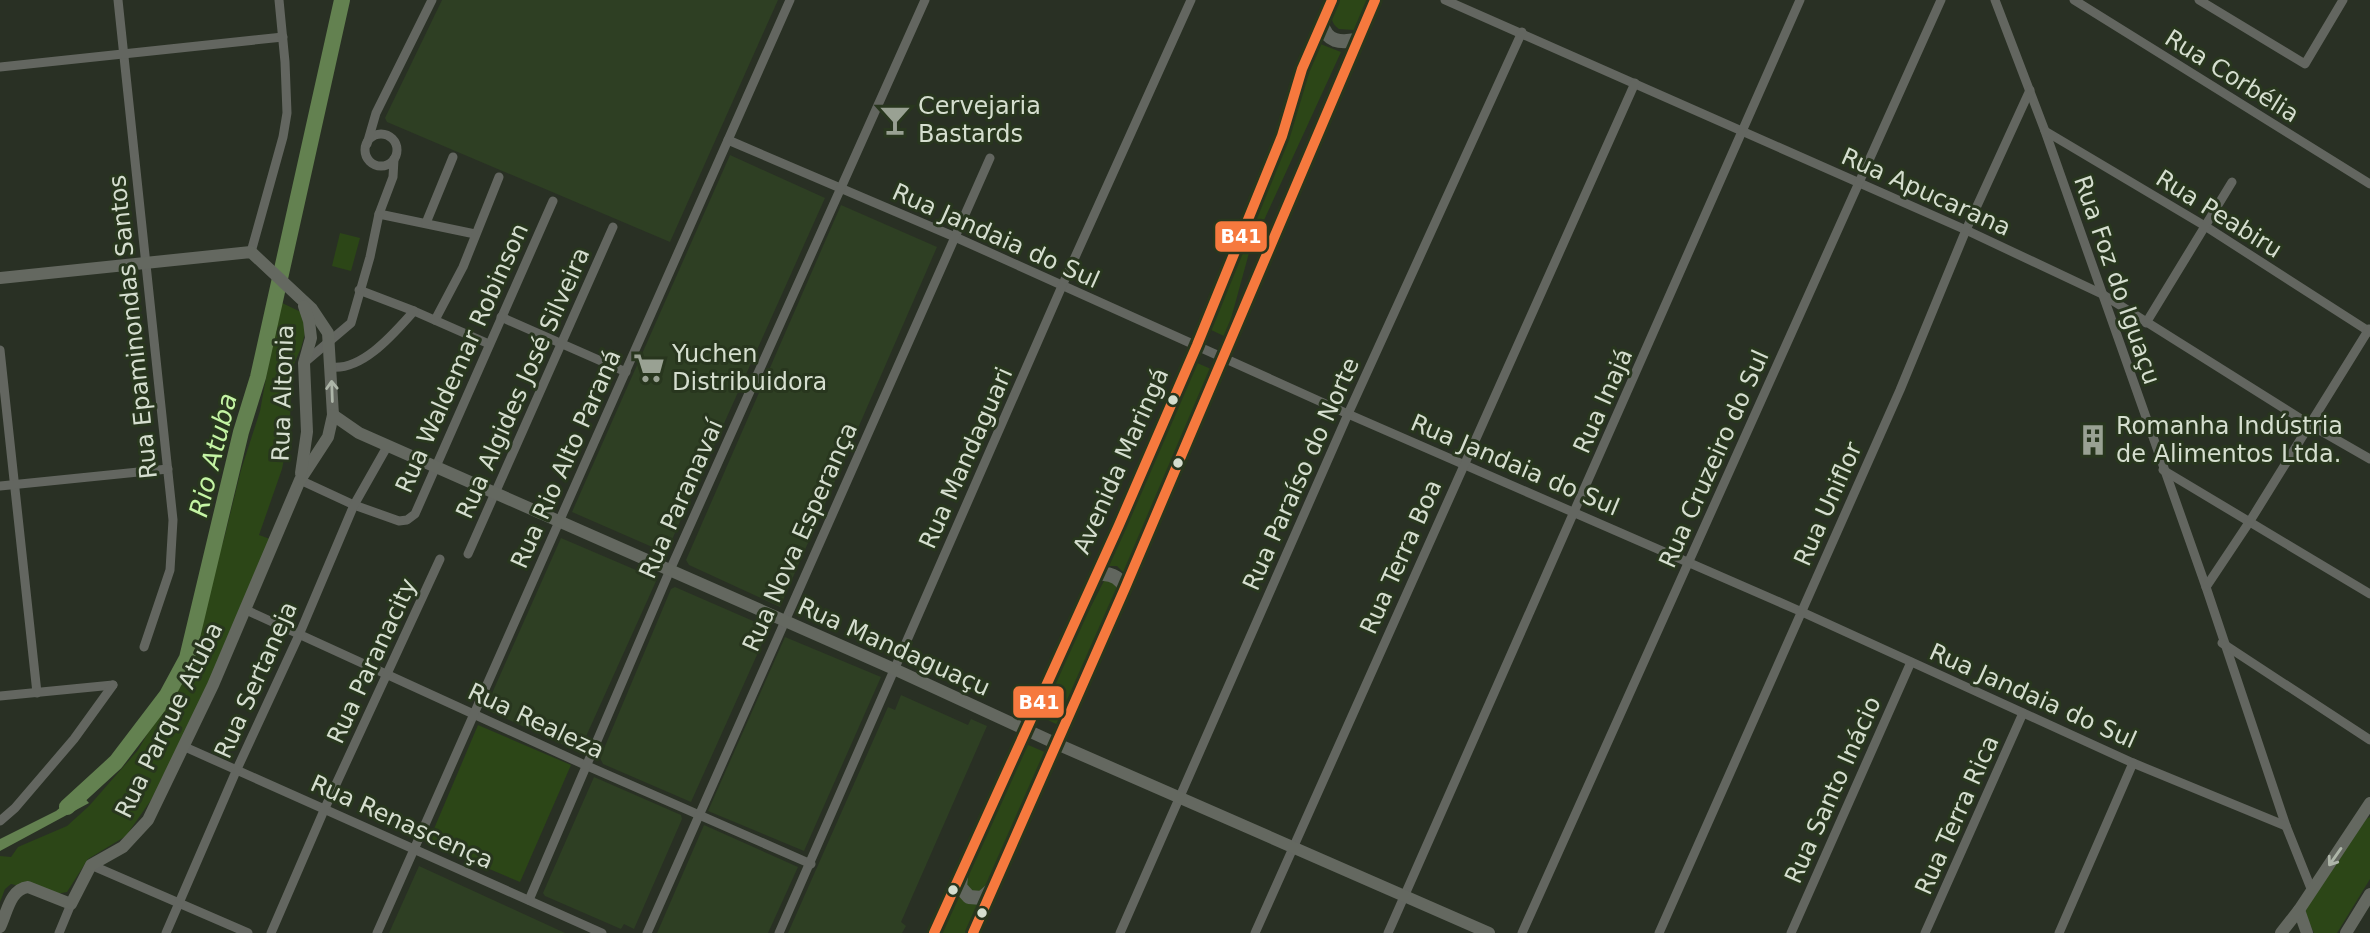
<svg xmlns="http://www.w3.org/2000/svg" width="2370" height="933" font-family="'DejaVu Sans',sans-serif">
  <rect width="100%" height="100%" fill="#293024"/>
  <g fill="#2e3f23">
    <path d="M442 0H778L670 242 387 122 385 118Z"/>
    <path d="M730 155 825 198 666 553 572 512Z"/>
    <path d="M841 205 937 247 780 607 689 565 686 560Z"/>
    <path d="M561 538 657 579 579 752 485 709Z"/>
    <path d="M675 587 769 628 691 802 603 764 600 758 671 589Z"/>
    <path d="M785 637 881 677 804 851 708 811Z"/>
    <path d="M901 695 968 725 971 719 987 726 901 922 906 926 902 933H788L888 707 895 710Z"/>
    <path d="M594 777 681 815 682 819 634 929 624 924 621 929 545 896 543 893Z"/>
    <path d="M704 825 798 867 768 933H657Z"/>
    <path d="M419 866 565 933H389Z"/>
  </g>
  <g fill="#2c4617">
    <path d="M1338 0H1367L1354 30 1339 29C1327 20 1333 12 1338 0Z"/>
    <path d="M1318 43 1341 52 1249 253 1226 337 1209 329Z"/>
    <path d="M340 233 360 238 351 271 332 266Z"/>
    <path d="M280 302 301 312 306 330 301 348 291 371 290 429 282 469 259 535 270 539 213 676 151 800 126 836 88 859 67 892 56 894 11 884 5 889 0 902V856L11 857 18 847 67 826 89 806 138 750 197 649 205 595 224 539 241 470 260 411Z"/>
    <path d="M1195 362 1211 369 1125 574 1117 566H1106Z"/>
    <path d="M1105 579 1117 585V589L1058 725 1038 715 1083 615 1089 610Z"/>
    <path d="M478 725 571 765 520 882 428 843Z"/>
    <path d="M1026 744 1047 753 967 933H942Z"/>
    <path d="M2370 817V879L2337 933H2314L2305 913 2307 906 2366 819Z"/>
  </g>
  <path fill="#638150" d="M79 792 89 803 0 851V839L56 811Z"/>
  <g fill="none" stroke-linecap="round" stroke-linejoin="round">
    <path stroke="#638150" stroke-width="16" d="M67 807 116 762 167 695 187 658 241 432 258 377 342 0"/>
    <g stroke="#636660" stroke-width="9">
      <path d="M118 0 173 520 170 570 144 647"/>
      <path d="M1445 0 1966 230 2102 294 2309 424 2370 459"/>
      <path d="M1995 0 2045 131 2206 587 2286 826 2312 891"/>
      <path d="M2074 0 2370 184"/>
      <path d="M2199 0 2305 64 2343 0"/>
      <path d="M0 67 283 37"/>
      <path d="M2045 131 2205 226 2370 332"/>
      <circle cx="381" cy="150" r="16"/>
      <path d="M728 140 955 237 1348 414 1802 612 2133 763 2286 826"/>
      <path d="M367 144 376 113 432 0"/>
      <path d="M379 214 475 234"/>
      <path d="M426 223 453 157"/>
      <path d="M251 252 283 137 287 113 285 62 279 0"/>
      <path d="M359 290 414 311 489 344"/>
      <path d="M501 317 626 372"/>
      <path d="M435 320 463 267 499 177"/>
      <path d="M2146 323 2232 182"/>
      <path d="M0 350 37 693"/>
      <path d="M305 362 351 323 370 257 379 214 393 177 394 159"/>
      <path d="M331 367C363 371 395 332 414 311"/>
      <path d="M2163 470 2370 594"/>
      <path d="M300 480 354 505 399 521 407 520 415 514 553 201"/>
      <path d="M0 486 168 469"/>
      <path d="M468 554 613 227"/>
      <path d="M2206 587 2250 521 2369 329"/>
      <path d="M246 610 585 765 811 864"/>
      <path d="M2222 643 2370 740"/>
      <path d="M0 696 113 685"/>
      <path d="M185 747 602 933"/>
      <path d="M0 821 15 808 74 739 113 685"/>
      <path d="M91 865 248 933"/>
      <path d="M529 900 670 570 925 0"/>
      <path d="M59 933 71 904"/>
      <path d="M166 933 237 769 299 635 354 505 388 445"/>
      <path d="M271 933 325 808 440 559"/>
      <path d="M377 933 790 0"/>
      <path d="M647 933 990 158"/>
      <path d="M779 933 1062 286 1191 0"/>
      <path d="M1120 933 1348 414 1522 32"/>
      <path d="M1255 933 1635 83"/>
      <path d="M1388 933 1800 0"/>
      <path d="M1522 933 1941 0"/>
      <path d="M1659 933 1900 390 1966 230 2030 90"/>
      <path d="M1791 933 1911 662"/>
      <path d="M1925 933 2023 713"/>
      <path d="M2059 933 2133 763"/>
    </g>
    <g stroke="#646860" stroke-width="12">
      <path d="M0 278 251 252 312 309 328 333 333 415 328 437 300 480 213 685 148 820 123 847 91 865 71 904 28 887C10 889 7 913 0 927"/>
      <path d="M333 415 359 433 894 669 1057 744 1489 933"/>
      <path d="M301 473 307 432 304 363 311 338 309 321 304 306"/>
      <path d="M2299 910 2307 933"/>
      <path d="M2281 933 2299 910 2370 803"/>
      <path d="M2346 933 2370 894"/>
    </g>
    <g stroke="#61665e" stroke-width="14">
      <path d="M1322 24C1327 42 1340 43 1356 40"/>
      <path d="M1096 575C1109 572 1119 576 1125 588"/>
      <path d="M961 876 960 887 969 897 982 898 992 889"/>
      <path d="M934 933 1119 525 1197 345 1282 136 1302 69 1332 0"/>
      <path d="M973 933 1125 588 1375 0"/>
    </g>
    <defs>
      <g id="bus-1">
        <path d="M934 933 1119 525 1197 345 1282 136 1302 69 1332 0"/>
        <path d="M973 933 1125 588 1375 0"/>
      </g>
    </defs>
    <use href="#bus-1" stroke="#28361e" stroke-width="16"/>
    <use href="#bus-1" stroke="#f6793e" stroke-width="10"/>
  </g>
  <defs><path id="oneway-shaft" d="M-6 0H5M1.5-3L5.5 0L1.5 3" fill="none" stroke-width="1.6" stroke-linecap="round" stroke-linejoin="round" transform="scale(1.75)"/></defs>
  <g stroke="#adb5a8">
    <use href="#oneway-shaft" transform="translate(332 391) rotate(-92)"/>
    <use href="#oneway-shaft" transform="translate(2335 857) rotate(125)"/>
  </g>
  <defs>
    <symbol id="bar-bare" viewBox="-9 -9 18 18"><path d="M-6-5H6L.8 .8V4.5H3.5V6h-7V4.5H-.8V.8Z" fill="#99a193" stroke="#28361e" stroke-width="2.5" paint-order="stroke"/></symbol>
    <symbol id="supermarket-bare" viewBox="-9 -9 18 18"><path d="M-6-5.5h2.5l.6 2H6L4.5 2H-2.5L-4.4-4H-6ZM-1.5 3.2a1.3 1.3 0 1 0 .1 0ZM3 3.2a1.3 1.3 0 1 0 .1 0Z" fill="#99a193" stroke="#28361e" stroke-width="2.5" paint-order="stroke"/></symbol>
    <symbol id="building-bare" viewBox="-9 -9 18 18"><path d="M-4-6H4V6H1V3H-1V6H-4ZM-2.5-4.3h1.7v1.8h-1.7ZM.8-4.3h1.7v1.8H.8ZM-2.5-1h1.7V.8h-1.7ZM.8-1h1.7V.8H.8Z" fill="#99a193" stroke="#28361e" stroke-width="2.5" paint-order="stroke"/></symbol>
  </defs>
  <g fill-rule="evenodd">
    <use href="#bar-bare" x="873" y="98" width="44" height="44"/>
    <use href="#supermarket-bare" x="627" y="346" width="44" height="44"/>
    <use href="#building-bare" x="2071" y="418" width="44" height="44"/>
  </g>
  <g fill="#d5decf" stroke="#28361e" stroke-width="2.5">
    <circle cx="1173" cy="400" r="6"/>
    <circle cx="1178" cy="463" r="6"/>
    <circle cx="953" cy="890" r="6"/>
    <circle cx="982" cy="913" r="6"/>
  </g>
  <g text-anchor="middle" stroke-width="6" stroke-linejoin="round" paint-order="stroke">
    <g font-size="24" fill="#d5decf" stroke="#28361e">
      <text transform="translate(2232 76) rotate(32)" y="8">Rua Corbélia</text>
      <text transform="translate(1926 192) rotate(24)" y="8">Rua Apucarana</text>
      <text transform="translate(2219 214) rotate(32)" y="8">Rua Peabiru</text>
      <text transform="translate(996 236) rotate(24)" y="8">Rua Jandaia do Sul</text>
      <text transform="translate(2117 280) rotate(71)" y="8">Rua Foz do Iguaçu</text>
      <text transform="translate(133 327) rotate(-96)" y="8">Rua Epaminondas Santos</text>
      <text transform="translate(462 358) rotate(-66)" y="8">Rua Waldemar Robinson</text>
      <text transform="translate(523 383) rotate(-66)" y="8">Rua Algides José Silveira</text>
      <text transform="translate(283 393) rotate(-88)" y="8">Rua Altonia</text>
      <text transform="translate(1603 401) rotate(-66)" y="8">Rua Inajá</text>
      <text transform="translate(966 458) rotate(-66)" y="8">Rua Mandaguari</text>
      <text transform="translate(566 459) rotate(-66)" y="8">Rua Rio Alto Paraná</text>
      <text transform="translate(1714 459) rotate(-66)" y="8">Rua Cruzeiro do Sul</text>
      <text transform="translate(1121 461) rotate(-66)" y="8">Avenida Maringá</text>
      <text transform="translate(1515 465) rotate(23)" y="8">Rua Jandaia do Sul</text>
      <text transform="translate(1301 474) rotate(-66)" y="8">Rua Paraíso do Norte</text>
      <text transform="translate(681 499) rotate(-66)" y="8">Rua Paranavaí</text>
      <text transform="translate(1828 504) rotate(-66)" y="8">Rua Uniflor</text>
      <text transform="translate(800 537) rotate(-66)" y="8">Rua Nova Esperança</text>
      <text transform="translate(1401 557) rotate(-66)" y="8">Rua Terra Boa</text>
      <text transform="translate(894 647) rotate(24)" y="8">Rua Mandaguaçu</text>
      <text transform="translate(372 661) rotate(-65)" y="8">Rua Paranacity</text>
      <text transform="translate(256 680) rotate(-66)" y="8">Rua Sertaneja</text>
      <text transform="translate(2033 696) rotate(24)" y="8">Rua Jandaia do Sul</text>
      <text transform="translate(169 720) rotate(-64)" y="8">Rua Parque Atuba</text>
      <text transform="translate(536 721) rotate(25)" y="8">Rua Realeza</text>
      <text transform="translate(1833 790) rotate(-66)" y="8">Rua Santo Inácio</text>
      <text transform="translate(1957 815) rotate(-66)" y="8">Rua Terra Rica</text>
      <text transform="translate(402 822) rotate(24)" y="8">Rua Renascença</text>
    </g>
    <g font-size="24" fill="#d5decf" stroke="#28361e" text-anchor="start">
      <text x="918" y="114">Cervejaria<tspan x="918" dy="28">Bastards</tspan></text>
      <text x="672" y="362">Yuchen<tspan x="672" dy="28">Distribuidora</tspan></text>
      <text x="2116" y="434">Romanha Indústria<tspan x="2116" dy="28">de Alimentos Ltda.</tspan></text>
    </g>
    <g font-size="26" font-style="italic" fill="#c4f4a4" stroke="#28361e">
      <text transform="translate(213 455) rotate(-76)" y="9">Rio Atuba</text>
    </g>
  </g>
  <g stroke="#28361e" stroke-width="2.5">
    <rect x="1214" y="220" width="54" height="33" rx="7" fill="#f6793e"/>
    <rect x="1012" y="685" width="53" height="34" rx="7" fill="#f6793e"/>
  </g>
  <g font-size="19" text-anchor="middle" font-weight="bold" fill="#fff">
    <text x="1241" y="243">B41</text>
    <text x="1039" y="709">B41</text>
  </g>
</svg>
